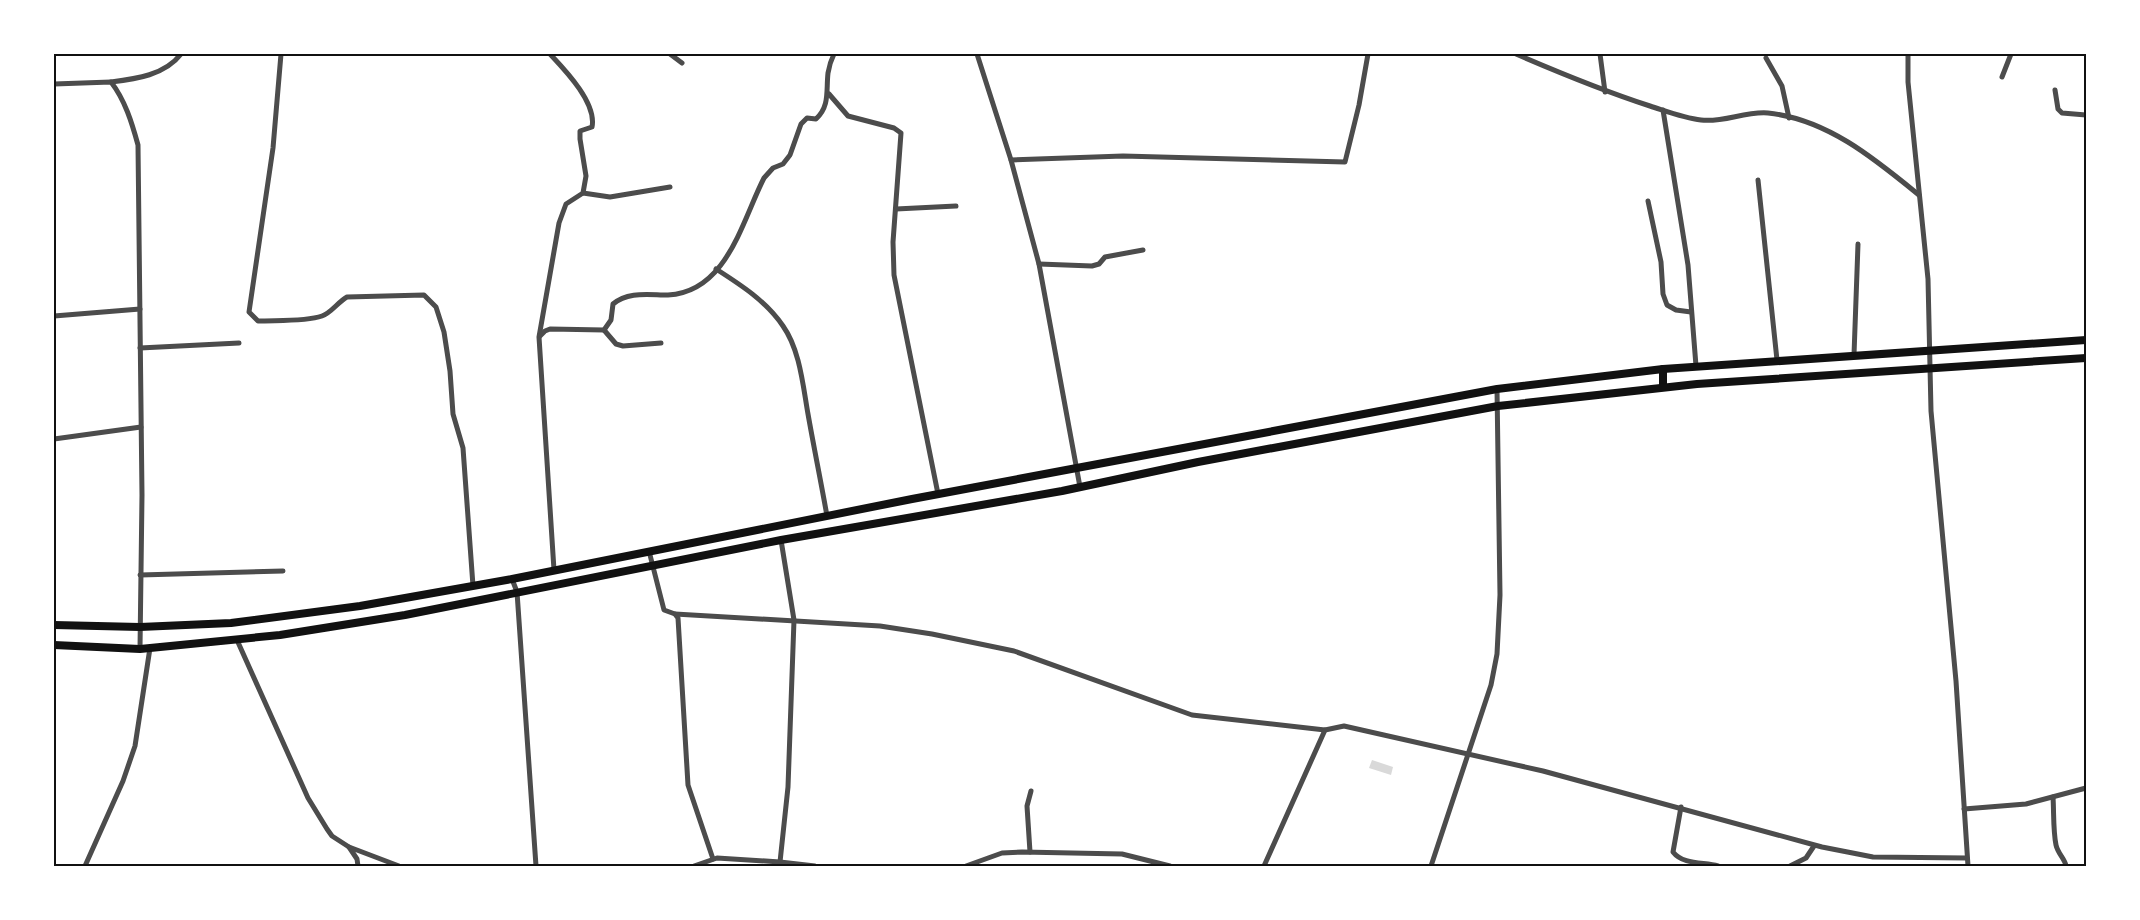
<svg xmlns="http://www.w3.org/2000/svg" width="2140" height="920" font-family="'Sofia Sans Condensed',sans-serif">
  <rect width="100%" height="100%" fill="#fff"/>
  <path fill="#d9d9d9" d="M1372 760 1393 767 1391 775 1369 768Z"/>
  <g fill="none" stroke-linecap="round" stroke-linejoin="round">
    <g stroke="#4c4c4c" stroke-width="5">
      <path d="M281 54 273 148 249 312 258 321C276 320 305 322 322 316 331 313 338 302 347 297L424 295 436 307 444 332 450 371 453 414 463 448 473 586"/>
      <path d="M550 54C565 70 597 103 592 127L580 131V139L586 176 583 193 566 204 559 223 539 337 554 570"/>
      <path d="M670 54 682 63"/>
      <path d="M977 54 1011 160 1039 264 1080 487"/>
      <path d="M1516 54C1560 73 1604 91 1650 106 1666 111 1684 118 1701 120 1723 123 1745 111 1768 113 1827 119 1875 159 1919 195"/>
      <path d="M1600 54 1605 92"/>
      <path d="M1908 54V82L1928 279 1931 411 1956 681 1968 866"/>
      <path d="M1766 58 1782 86 1789 118"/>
      <path d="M2002 77 2011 54"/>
      <path d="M111 82C136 79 165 75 181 54"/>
      <path d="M54 84 111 82C125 100 132 123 138 145L142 495 140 649"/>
      <path d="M2055 90 2058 109 2062 113 2086 115"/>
      <path d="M829 94 848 116 894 128 901 133 893 242 894 275 938 494"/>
      <path d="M1663 110 1688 265 1696 366"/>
      <path d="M1011 160 1123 156 1345 162 1359 105 1368 54"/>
      <path d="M1758 180 1777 360"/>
      <path d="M583 193 610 197 670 187"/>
      <path d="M1648 201 1661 262 1663 294 1667 305 1676 310 1691 312"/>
      <path d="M896 209 956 206"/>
      <path d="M1039 264 1092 266 1099 264 1105 257 1143 250"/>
      <path d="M716 269C741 285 766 301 783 326 800 350 803 386 808 414 814 448 821 482 827 516"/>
      <path d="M54 316 140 309"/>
      <path d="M604 330 616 344 623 346 661 343"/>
      <path d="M540 336 545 331 550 329 604 330 611 320 613 304C628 291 649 295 668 295 727 292 742 221 764 178L773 168 783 164 790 155 801 124 807 118 816 119C830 106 826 91 828 73 829 67 831 60 834 54"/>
      <path d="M140 348 239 343"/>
      <path d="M1854 355 1858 244"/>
      <path d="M54 439 141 427"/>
      <path d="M649 551 664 610 675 614 678 618 688 785 713 859"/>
      <path d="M140 575 283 571"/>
      <path d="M512 579 517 592 536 866"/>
      <path d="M675 614 880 626 932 634 1014 651 1192 715 1325 730"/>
      <path d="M237 640 308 798 327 829 332 836 349 847 357 859 358 866"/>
      <path d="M2053 797C2054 813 2053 830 2056 845 2058 854 2065 859 2066 866"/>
      <path d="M1681 807 1673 852C1683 865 1704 862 1718 866"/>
      <path d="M1964 809 2026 804 2086 788"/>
      <path d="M349 847 399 866"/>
      <path d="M1030 852 1027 806 1031 791"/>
      <path d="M780 862 788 787 794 620 781 540"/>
      <path d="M85 866 123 781 135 746 150 648"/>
      <path d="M694 866 717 858 780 862 815 866"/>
      <path d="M966 866 1002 853 1022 852 1122 854 1170 866"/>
      <path d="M1264 866 1325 730 1344 726 1543 771 1822 847 1873 857 1967 858"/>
      <path d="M1431 866 1491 685 1497 654 1500 595 1497 389"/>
      <path d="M1790 866 1806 858 1814 846"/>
    </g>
    <g stroke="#111" stroke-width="8">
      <path d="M1663 369V387"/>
      <path d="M54 625 140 627 231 623 360 606 512 579 912 499 1497 389 1663 369 2086 340"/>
      <path d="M54 645 140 649 280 635 405 615 781 540 1062 491 1198 462 1498 406 1697 384 2086 358"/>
    </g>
  </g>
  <rect width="2140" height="920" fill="none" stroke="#ffffff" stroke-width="110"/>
  <rect x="55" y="55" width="2030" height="810" fill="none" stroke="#111" stroke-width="2"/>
</svg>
